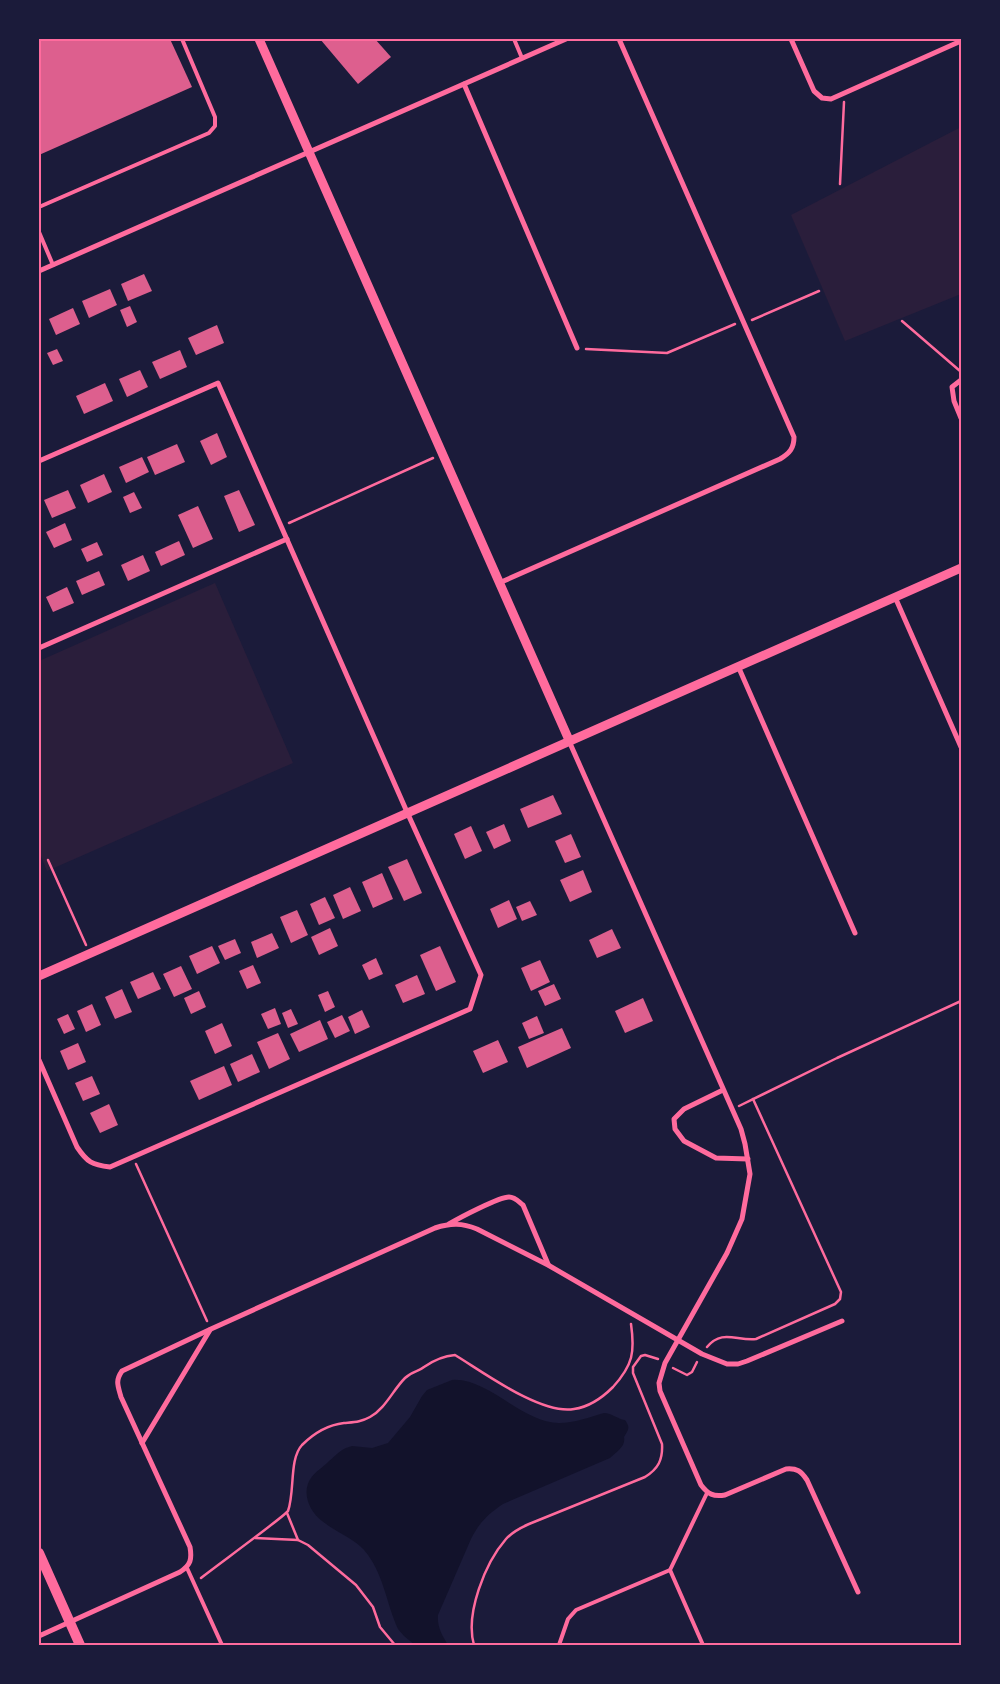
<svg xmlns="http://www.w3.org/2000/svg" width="1000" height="1684" font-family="Raleway,sans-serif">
  <rect width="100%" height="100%" fill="#1b1b3a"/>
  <g fill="#2a1e3b">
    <path d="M961 127V294L845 341 791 215Z"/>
    <path d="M215 583 293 763 47 871 39 851V661Z"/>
  </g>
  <path fill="#12122b" d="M452 1380C487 1377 523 1423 559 1423 574 1423 590 1417 604 1413 612 1413 617 1419 625 1420 631 1428 628 1430 624 1437 626 1447 616 1452 610 1458L503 1504C488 1514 479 1523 471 1539L438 1615C437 1627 442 1635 448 1645H415L404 1636 398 1629C387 1605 384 1577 368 1555 356 1538 338 1534 322 1521 309 1511 301 1492 311 1478 315 1472 323 1467 328 1462 334 1457 339 1451 346 1448L352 1446 372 1448 388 1443 410 1417 422 1396 427 1390Z"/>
  <g fill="#dd5f8e">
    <path d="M39 39H170L192 87 39 155Z"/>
    <path d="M320 39H375L391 57 358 84Z"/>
    <path d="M144 274 152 291 128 301 121 284Z"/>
    <path d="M110 289 117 305 89 318 82 301Z"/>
    <path d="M130 306 137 322 127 327 120 310Z"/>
    <path d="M73 308 80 324 56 335 49 319Z"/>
    <path d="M217 325 224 343 196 355 188 338Z"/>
    <path d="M57 349 63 361 53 365 47 353Z"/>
    <path d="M180 350 187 367 160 379 152 362Z"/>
    <path d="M140 370 148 387 127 397 119 379Z"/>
    <path d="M105 383 113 401 84 414 76 396Z"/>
    <path d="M217 433 227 457 211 465 200 441Z"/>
    <path d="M177 444 185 462 155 475 147 457Z"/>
    <path d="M142 457 149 472 126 483 119 467Z"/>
    <path d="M104 474 112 492 88 503 80 485Z"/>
    <path d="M68 490 76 508 52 518 44 500Z"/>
    <path d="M239 490 255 525 239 532 224 496Z"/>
    <path d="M134 492 142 508 130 513 123 497Z"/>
    <path d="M198 506 213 539 193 548 178 515Z"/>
    <path d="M65 523 72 540 54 548 46 532Z"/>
    <path d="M179 541 185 555 161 566 155 552Z"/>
    <path d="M97 542 103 555 87 562 81 549Z"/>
    <path d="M143 555 150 571 128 581 121 565Z"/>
    <path d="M99 571 105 585 82 595 76 581Z"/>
    <path d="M67 587 74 603 53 612 46 597Z"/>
    <path d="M553 795 562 814 528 828 520 809Z"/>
    <path d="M504 824 511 841 494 849 486 832Z"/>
    <path d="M471 826 482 851 465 859 454 834Z"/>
    <path d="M571 834 581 857 565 863 555 841Z"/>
    <path d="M407 859 422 893 404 901 388 867Z"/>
    <path d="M583 870 592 892 570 902 560 880Z"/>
    <path d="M382 873 393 899 373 908 362 882Z"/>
    <path d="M350 887 361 911 343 919 333 895Z"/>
    <path d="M325 897 335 918 319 925 310 904Z"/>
    <path d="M509 900 517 919 498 928 490 909Z"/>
    <path d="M530 901 537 915 522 921 516 907Z"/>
    <path d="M297 910 308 935 291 943 280 917Z"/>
    <path d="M330 928 338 946 319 955 311 937Z"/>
    <path d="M612 929 621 948 597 958 589 940Z"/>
    <path d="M272 933 279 948 257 958 251 942Z"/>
    <path d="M235 939 241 953 225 960 218 946Z"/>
    <path d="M212 946 220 963 197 974 189 956Z"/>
    <path d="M440 946 456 982 436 991 420 955Z"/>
    <path d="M376 958 383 974 369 980 362 965Z"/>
    <path d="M540 960 550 982 531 991 521 968Z"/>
    <path d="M253 965 261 983 247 989 239 971Z"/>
    <path d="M181 966 192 989 174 997 163 974Z"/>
    <path d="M153 972 161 989 138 999 130 982Z"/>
    <path d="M417 975 425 994 403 1003 395 985Z"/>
    <path d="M554 984 561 999 545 1006 538 991Z"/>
    <path d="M122 989 132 1012 115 1019 105 997Z"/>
    <path d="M199 991 206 1007 191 1014 184 998Z"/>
    <path d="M328 991 335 1007 325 1012 318 995Z"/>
    <path d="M643 998 653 1021 625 1033 615 1011Z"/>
    <path d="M92 1004 101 1025 86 1032 77 1011Z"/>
    <path d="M275 1008 281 1024 268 1029 261 1014Z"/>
    <path d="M291 1009 298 1024 288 1028 282 1013Z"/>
    <path d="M362 1010 370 1027 355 1034 348 1017Z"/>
    <path d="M68 1014 75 1029 64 1034 57 1019Z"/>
    <path d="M342 1015 350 1031 335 1038 327 1022Z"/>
    <path d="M537 1016 544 1033 529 1039 522 1023Z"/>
    <path d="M320 1020 328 1039 299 1052 290 1034Z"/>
    <path d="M222 1023 232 1046 215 1054 205 1031Z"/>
    <path d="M562 1028 571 1048 527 1068 518 1047Z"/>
    <path d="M278 1033 290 1059 269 1069 257 1042Z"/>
    <path d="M498 1040 508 1062 483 1073 473 1051Z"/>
    <path d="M78 1043 86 1062 68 1070 60 1051Z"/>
    <path d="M252 1054 260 1072 238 1082 230 1064Z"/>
    <path d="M224 1066 232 1085 199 1100 190 1081Z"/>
    <path d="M92 1076 100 1094 83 1101 75 1083Z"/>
    <path d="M109 1104 118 1125 100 1133 90 1113Z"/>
  </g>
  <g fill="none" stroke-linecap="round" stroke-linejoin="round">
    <g stroke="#ff6b9d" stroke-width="2.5">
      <path d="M840 184 844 102"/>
      <path d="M752 320 819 291"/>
      <path d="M902 321 960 371"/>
      <path d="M586 349 667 353 735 324"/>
      <path d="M289 523 433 458"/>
      <path d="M48 860 86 945"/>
      <path d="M739 1106 837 1058 961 1001"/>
      <path d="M136 1164 207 1321"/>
      <path d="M707 1347C722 1329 736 1341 756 1339L835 1304 840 1299 841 1292 753 1099"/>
      <path d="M673 1368 687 1375 692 1372 697 1362"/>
      <path d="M287 1513 298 1540"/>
      <path d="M255 1538 298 1540 308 1545 356 1585 373 1607 380 1627 395 1645"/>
      <path d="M201 1578C212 1569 285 1516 288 1511 295 1492 289 1459 302 1445 314 1433 327 1425 344 1423 354 1422 361 1422 370 1417 385 1409 393 1390 405 1378 412 1371 418 1372 424 1367 434 1360 443 1356 455 1355 483 1372 541 1415 574 1409 589 1407 603 1397 613 1387 633 1365 635 1352 631 1324"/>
      <path d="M474 1645C465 1614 485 1563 506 1539 512 1532 520 1528 529 1524L645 1477C658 1469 663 1460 662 1444L633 1373V1367L641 1356 645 1355 658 1359"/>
    </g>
    <g stroke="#ff6b9d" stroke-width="4">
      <path d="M514 39 522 58"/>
      <path d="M39 207 209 133 215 126V117L182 39"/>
      <path d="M39 232 53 265"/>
      <path d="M187 1568 222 1645"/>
      <path d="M670 1570 703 1645"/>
      <path d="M559 1645 568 1619 576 1610 670 1570 707 1493"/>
    </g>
    <g stroke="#ff6b9d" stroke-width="5">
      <path d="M791 39 814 91 822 98 831 99 961 41"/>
      <path d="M464 84 577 348"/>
      <path d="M39 271 566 39"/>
      <path d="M961 380 952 387 954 401 961 418"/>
      <path d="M39 461 218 383 407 812 481 975 470 1009 110 1167C92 1165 87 1162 77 1147L39 1060"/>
      <path d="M499 583 780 459C790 453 794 448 794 437L619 39"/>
      <path d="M895 597 961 747"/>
      <path d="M39 648 287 539"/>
      <path d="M738 666 855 933"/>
      <path d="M569 741 741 1129 745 1144 750 1174 742 1219 727 1253 665 1363 659 1383 660 1391 701 1485C708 1494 713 1497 725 1495L786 1469C797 1468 801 1471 807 1480L858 1592"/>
      <path d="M723 1090 684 1109 674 1119 675 1129 684 1141 716 1158 748 1159"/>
      <path d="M449 1224C459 1218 499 1197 509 1197 515 1197 518 1201 523 1205L548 1264"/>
      <path d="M142 1443 210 1330"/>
      <path d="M39 1636 180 1572C191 1565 192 1559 190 1547L121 1397C118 1386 115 1381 122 1371L211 1329 435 1228C451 1223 462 1223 477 1229L548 1265 702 1354 727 1364H738L747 1361 842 1321"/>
    </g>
    <g stroke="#ff6b9d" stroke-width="9">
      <path d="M259 39 569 740"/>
      <path d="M39 976 961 568"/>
    </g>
    <path stroke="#ff6b9d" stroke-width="10" d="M39 1553 80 1645"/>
  </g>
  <rect width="1000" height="1684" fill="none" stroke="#1b1b3a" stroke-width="80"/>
  <rect x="40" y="40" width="920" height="1604" fill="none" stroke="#ff6b9d" stroke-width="2"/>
</svg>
